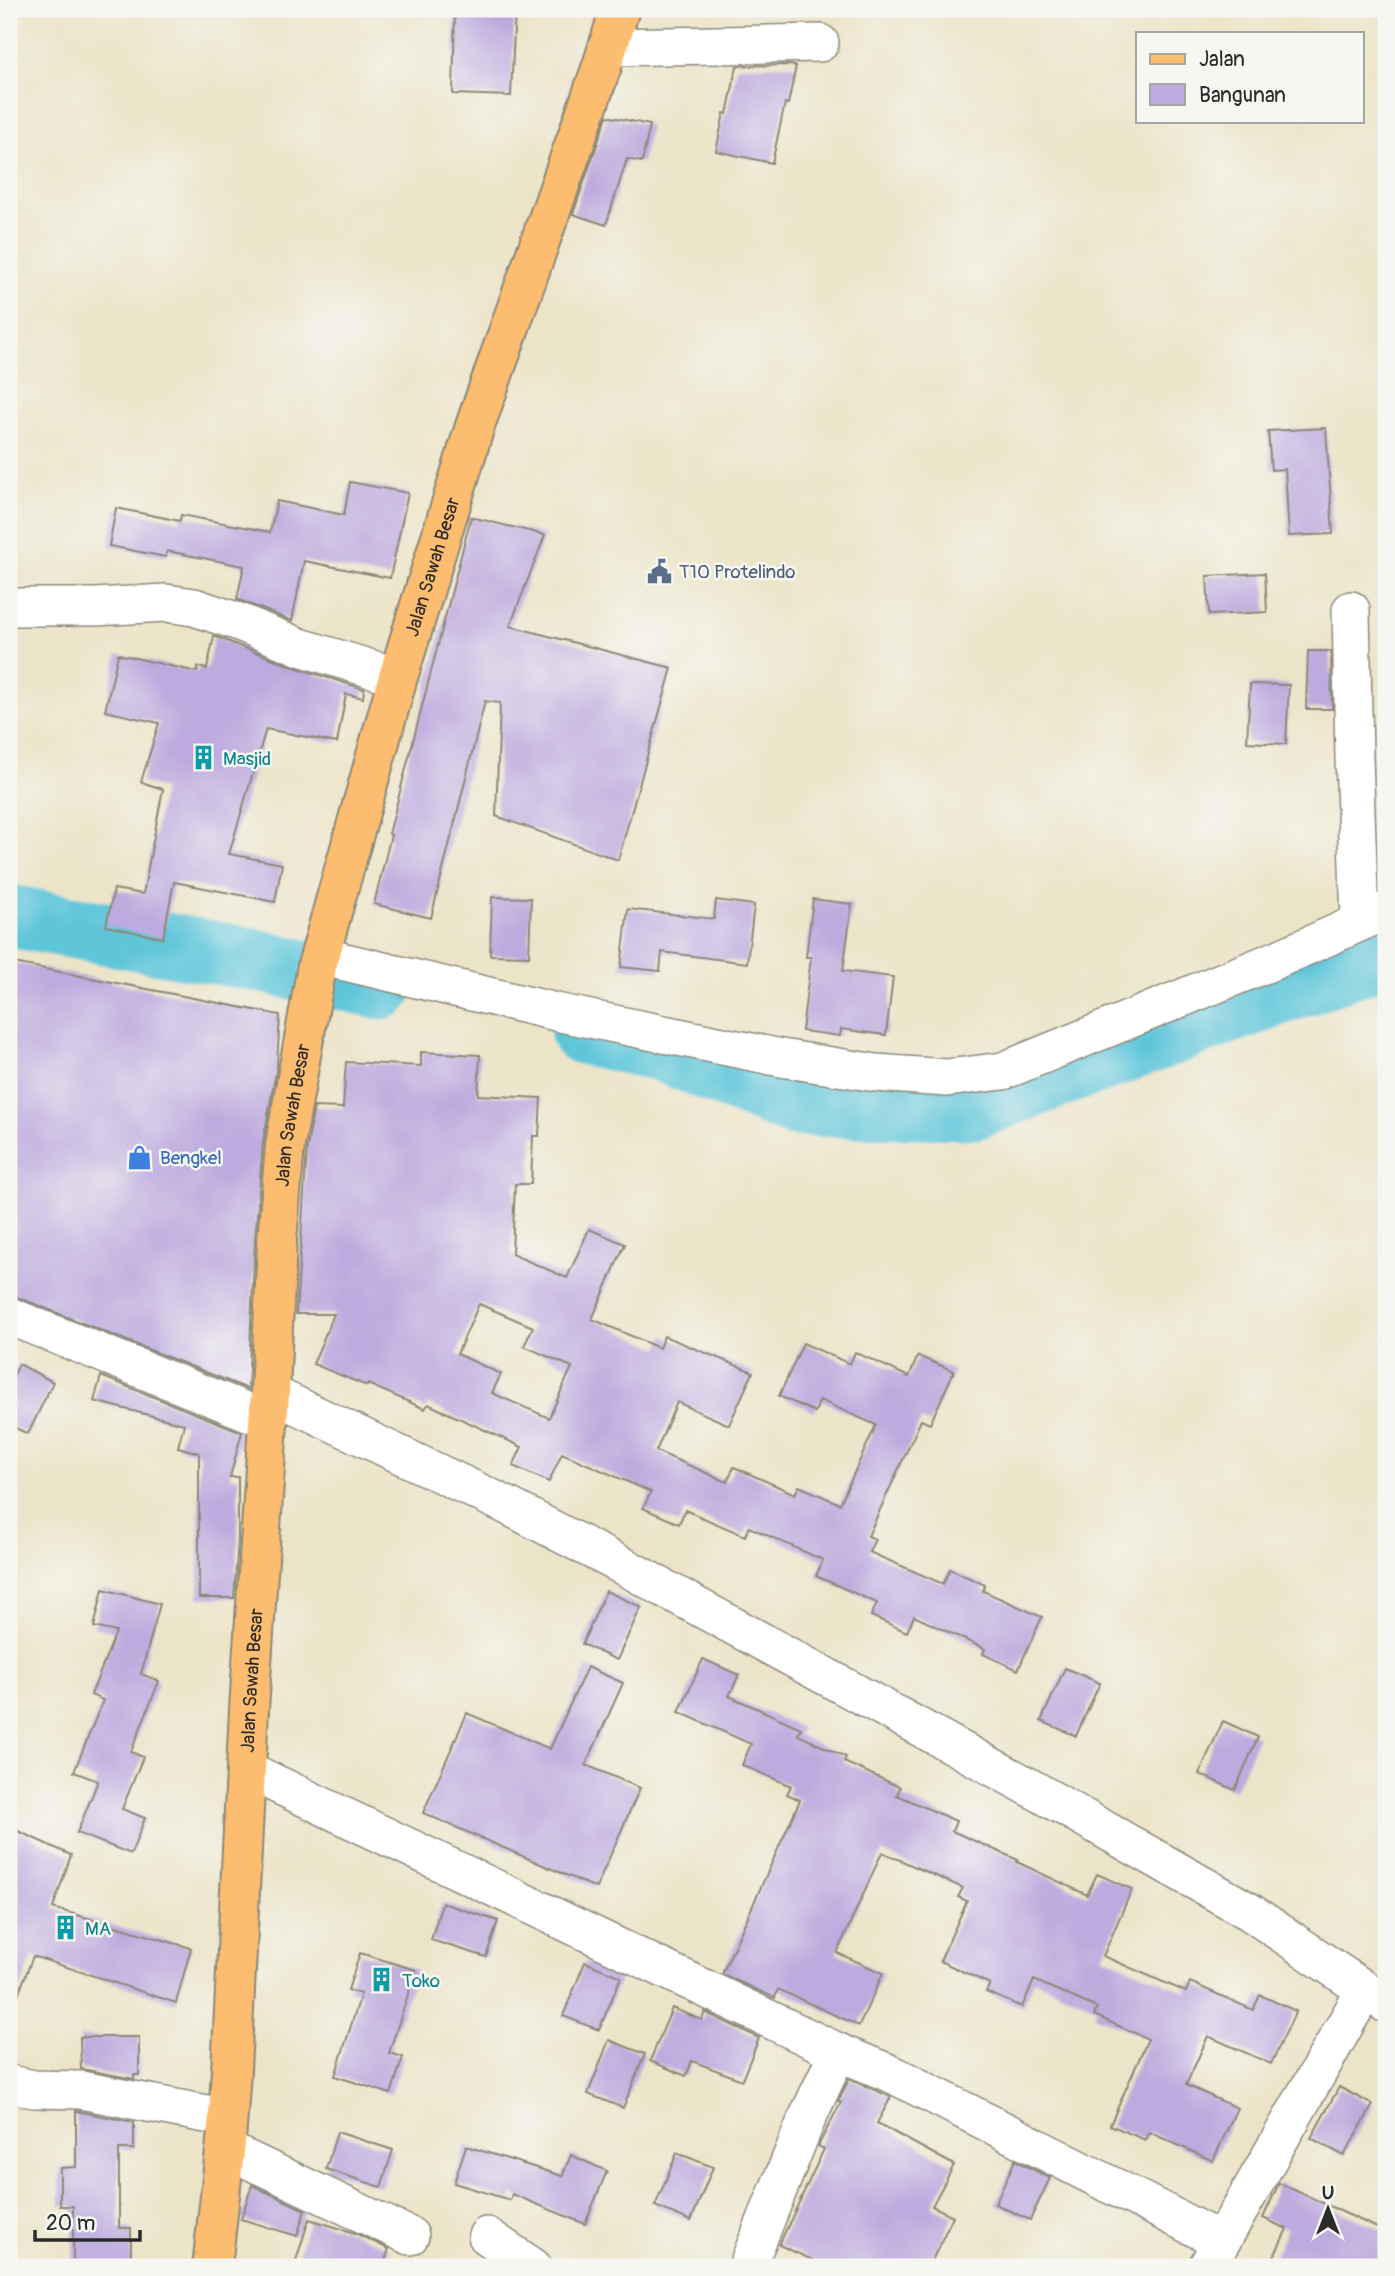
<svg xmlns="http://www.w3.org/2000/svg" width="1395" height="2276" font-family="Pangolin,sans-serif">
  <rect width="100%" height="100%" fill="#f6f6f2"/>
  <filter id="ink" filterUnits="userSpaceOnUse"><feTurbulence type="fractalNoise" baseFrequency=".0143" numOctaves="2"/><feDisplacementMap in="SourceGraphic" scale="14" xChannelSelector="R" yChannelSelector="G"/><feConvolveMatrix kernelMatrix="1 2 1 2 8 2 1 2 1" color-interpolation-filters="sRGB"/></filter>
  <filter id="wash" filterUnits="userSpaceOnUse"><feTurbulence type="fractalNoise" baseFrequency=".00686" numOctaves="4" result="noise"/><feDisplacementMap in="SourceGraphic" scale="28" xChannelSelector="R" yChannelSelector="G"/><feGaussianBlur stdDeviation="1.57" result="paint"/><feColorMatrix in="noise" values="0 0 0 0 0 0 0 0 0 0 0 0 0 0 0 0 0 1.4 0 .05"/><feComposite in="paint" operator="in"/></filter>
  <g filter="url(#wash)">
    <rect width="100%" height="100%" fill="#ece4c8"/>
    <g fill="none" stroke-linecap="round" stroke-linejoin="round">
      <g stroke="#5ec6da" stroke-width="63">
        <path d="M9 916 250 959 382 988"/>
        <path d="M582 1033 660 1050 793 1105 974 1108 1386 954"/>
      </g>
    </g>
    <g id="blocks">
      <g fill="#bdaade" fill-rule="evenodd">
        <path d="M455 9H515L511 96 453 94Z"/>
        <path d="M790 65 796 66 788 104 785 103 772 163 716 151 724 113 727 114 737 66Z"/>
        <path d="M607 116 650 125 642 162 627 159 606 225 573 214Z"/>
        <path d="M1326 428 1333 534 1289 536 1285 469 1271 470 1268 431Z"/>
        <path d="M350 482 408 493 390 578 304 561 292 621 237 599 244 566 167 551 166 557 109 546 116 508 180 521 181 515 270 532 277 501 344 515Z"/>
        <path d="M471 517 545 535 510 626 672 668 618 860 496 816 500 703 485 701 431 918 374 904 391 835 389 834Z"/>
        <path d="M1265 573 1267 612 1209 615 1207 576Z"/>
        <path d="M214 636 294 667 364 689 363 698 346 694 337 743 266 729 229 854 282 864 275 902 174 882 163 938 106 926 114 889 143 894 163 789 141 782 159 723 105 711 118 654 197 672 198 667 207 669Z"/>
        <path d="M1308 651H1331L1332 709H1306Z"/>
        <path d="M1250 684 1289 685 1286 744 1247 742Z"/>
        <path d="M492 897 531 898 529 956 490 955Z"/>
        <path d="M813 899 852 904 843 971 893 977 886 1035 841 1029 840 1036 802 1031 811 957H806Z"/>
        <path d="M716 900 754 905 747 963 662 952 660 971 621 967 628 909 714 919Z"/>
        <path d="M9 962 280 1015 277 1065 263 1143 255 1240 248 1389 17 1297 9 1295Z"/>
        <path d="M421 1052 480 1055 478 1095 541 1098 539 1136H533L531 1184H515L512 1254 567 1278 589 1229 625 1244 592 1319 659 1348 664 1336 753 1372 729 1425 677 1402 656 1451 727 1482 734 1467 795 1494 799 1486 840 1504 876 1425 820 1400 815 1412 779 1396 803 1343 850 1364 855 1352 909 1377 918 1356 954 1371 930 1424 921 1420 868 1536 875 1539 869 1552 943 1584 950 1569 985 1585 983 1591 1042 1617 1018 1670 983 1654 985 1649 914 1616 907 1632 871 1616 877 1603 816 1576 823 1560 749 1527 745 1536 685 1510 679 1524 643 1508 651 1492 562 1453 549 1482 513 1466 522 1447 428 1404 425 1409 368 1384 367 1386 313 1364 334 1314H296L307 1148 314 1107 343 1108 346 1062 421 1066ZM479 1304 533 1327 524 1346 572 1367 549 1418 492 1393 501 1374 457 1354Z"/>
        <path d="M19 1364 53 1382 28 1434 9 1425V1385Z"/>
        <path d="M101 1376 242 1432 230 1477H238V1540L234 1598H199V1453L178 1447 184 1424 94 1401Z"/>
        <path d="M103 1589 160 1604 141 1674 159 1681 131 1752 143 1757 122 1809 145 1818 131 1854 77 1833 98 1781 74 1772 103 1700 91 1695 116 1632 94 1627Z"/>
        <path d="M606 1591 641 1607 617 1660 582 1644Z"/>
        <path d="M703 1659 739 1675 729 1696 801 1728 798 1735 846 1757 844 1762 900 1787 897 1795 956 1821 952 1831 1018 1860 1017 1862 1087 1895 1097 1874 1132 1889 1103 1956 1186 1992 1190 1982 1253 2010 1260 1995 1296 2011 1271 2064 1208 2036 1186 2085 1237 2108 1213 2161 1149 2132 1145 2140 1110 2125 1148 2039 1094 2015 1097 2008 1034 1980 1022 2007 986 1992 990 1984 940 1961 967 1901 958 1897 963 1888 882 1852 837 1953 883 1973 859 2026 778 1989 775 1998 722 1974 800 1800 787 1794 791 1786 742 1765 751 1744 679 1712Z"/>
        <path d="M587 1667 623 1683 586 1765 640 1788 596 1888 423 1813 467 1713 550 1749Z"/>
        <path d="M1065 1668 1100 1683 1076 1736 1041 1721Z"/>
        <path d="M1223 1721 1258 1737 1235 1790 1199 1774Z"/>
        <path d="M9 1827 71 1855 53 1908 191 1948 176 2003 33 1956 11 2014H9Z"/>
        <path d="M442 1903 498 1921 486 1957 431 1940Z"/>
        <path d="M360 1953 416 1970 389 2053 403 2057 391 2094 335 2076 361 1994 348 1990Z"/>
        <path d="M585 1962 621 1977 599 2030 563 2016Z"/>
        <path d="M672 2008 702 2020 705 2012 759 2038 742 2080 692 2061 686 2076 650 2061Z"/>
        <path d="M80 2037H139V2075H134V2079L81 2069Z"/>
        <path d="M609 2040 645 2054 623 2108 588 2094Z"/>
        <path d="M849 2079 891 2097 877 2123 954 2165 932 2206 953 2216 929 2267H828L779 2245 824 2149 818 2146 841 2102 838 2101Z"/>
        <path d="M1339 2087 1373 2105 1344 2156 1311 2138Z"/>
        <path d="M76 2111 134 2122V2149H119V2228H131V2266H73V2206H60V2168L76 2167Z"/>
        <path d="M337 2132 393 2150 381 2187 326 2169Z"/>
        <path d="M466 2146 562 2176 571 2155 607 2171 585 2224 512 2194 510 2200 454 2183Z"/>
        <path d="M677 2153 713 2167 691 2221 655 2206Z"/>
        <path d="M1015 2160 1050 2178 1030 2220 995 2204Z"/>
        <path d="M1279 2183 1386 2232V2245L1374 2267H1269L1287 2229 1263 2218Z"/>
        <path d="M252 2185 305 2210 297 2236 241 2219Z"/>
        <path d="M309 2219 355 2233 389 2249 383 2267H294Z"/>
      </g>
    </g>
  </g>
  <g filter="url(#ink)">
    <use href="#blocks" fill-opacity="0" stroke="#8c887a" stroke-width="2"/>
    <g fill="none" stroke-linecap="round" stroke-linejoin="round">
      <defs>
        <g id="minor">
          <path d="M607 47 820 43"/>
          <path d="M9 607H95L166 603 194 607 239 622 300 647 398 677"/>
          <path d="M1351 610 1354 758 1360 920"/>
          <path d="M320 956 556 1012 781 1058 876 1073 947 1078 1003 1071 1278 959 1386 911"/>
          <path d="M9 1316 268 1420"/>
          <path d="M270 1393 506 1505 625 1567 1033 1789 1250 1912 1386 2004"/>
          <path d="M247 1770 838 2052 894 2075 1221 2241"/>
          <path d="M9 2084 34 2089 81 2090 227 2118"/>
          <path d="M225 2149 410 2236"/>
          <path d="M487 2236 533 2267"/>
          <path d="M747 2267 806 2121 838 2052"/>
          <path d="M1207 2267 1365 1990"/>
        </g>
        <g id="major">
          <path id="s1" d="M212 2267 226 2142 231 2071 249 1709 270 1393 277 1241 285 1145 317 966 398 677 475 426 602 66 620 9"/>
        </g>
      </defs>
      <use href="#minor" stroke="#8c887a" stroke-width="40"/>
      <use href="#major" stroke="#8c887a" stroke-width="42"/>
      <use href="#minor" stroke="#fff" stroke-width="37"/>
      <use href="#major" stroke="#fcbd6f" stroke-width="38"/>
    </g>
  </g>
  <defs>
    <symbol id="civic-bare" viewBox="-9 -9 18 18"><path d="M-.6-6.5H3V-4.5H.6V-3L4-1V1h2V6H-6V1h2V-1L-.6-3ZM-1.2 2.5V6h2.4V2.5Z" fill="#5c6f8a" stroke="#f6f6f2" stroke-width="2.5" paint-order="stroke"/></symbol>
    <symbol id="building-bare" viewBox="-9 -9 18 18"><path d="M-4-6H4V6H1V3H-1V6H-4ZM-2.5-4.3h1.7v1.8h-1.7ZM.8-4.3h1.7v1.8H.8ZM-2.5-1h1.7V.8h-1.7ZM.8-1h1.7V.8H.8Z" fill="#0f9aa8" stroke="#f6f6f2" stroke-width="2.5" paint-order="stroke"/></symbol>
    <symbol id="shop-bare" viewBox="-9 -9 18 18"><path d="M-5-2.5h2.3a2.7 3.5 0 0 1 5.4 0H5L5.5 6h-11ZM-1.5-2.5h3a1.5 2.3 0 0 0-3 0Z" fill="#3f7fe0" stroke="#f6f6f2" stroke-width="2.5" paint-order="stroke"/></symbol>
  </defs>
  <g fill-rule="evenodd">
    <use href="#civic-bare" x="642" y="554" width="35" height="35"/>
    <use href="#building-bare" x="186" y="740" width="35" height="35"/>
    <use href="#shop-bare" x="122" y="1140" width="35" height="35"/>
    <use href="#building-bare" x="48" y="1910" width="35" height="35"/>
    <use href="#building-bare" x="364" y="1962" width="35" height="35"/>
  </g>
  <g text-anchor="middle" stroke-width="5" stroke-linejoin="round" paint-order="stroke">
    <g font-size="19" fill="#2b2b2b" stroke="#f6f6f2">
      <text dy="7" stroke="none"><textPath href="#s1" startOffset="1722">Jalan Sawah Besar</textPath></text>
      <text dy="7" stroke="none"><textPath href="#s1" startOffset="1155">Jalan Sawah Besar</textPath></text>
      <text dy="7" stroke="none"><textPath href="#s1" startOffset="588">Jalan Sawah Besar</textPath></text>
    </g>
    <g font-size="19" fill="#4e5e75" stroke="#f6f6f2" text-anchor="start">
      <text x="679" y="578">T10 Protelindo</text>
    </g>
    <g font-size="19" fill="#0d838f" stroke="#f6f6f2" text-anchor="start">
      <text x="223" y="765">Masjid</text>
      <text x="85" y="1935">MA</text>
      <text x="402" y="1987">Toko</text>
    </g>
    <g font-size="19" fill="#366cbe" stroke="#f6f6f2" text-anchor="start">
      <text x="160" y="1164">Bengkel</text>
    </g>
  </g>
  <rect width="1395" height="2276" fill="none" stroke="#f6f6f2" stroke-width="35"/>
  <rect x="1136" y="32" width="228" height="91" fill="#f6f6f2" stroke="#a5a5a2" stroke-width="2"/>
  <rect x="1150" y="54" width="35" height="10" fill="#fcbd6f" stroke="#a5a5a2" stroke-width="2"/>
  <text x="1199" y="66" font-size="21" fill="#2b2b2b">Jalan</text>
  <rect x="1150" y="84" width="35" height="21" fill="#bdaade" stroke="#a5a5a2" stroke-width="2"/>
  <text x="1199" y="102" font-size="21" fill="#2b2b2b">Bangunan</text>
  <g transform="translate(1328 2209)" stroke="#f6f6f2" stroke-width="5" paint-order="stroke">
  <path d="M0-5L12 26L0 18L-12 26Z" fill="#2b2b2b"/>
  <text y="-10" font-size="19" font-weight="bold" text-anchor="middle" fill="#2b2b2b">U</text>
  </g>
  <path d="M35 2230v10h105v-10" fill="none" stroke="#2b2b2b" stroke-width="3.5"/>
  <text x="46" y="2230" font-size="21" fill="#2b2b2b" stroke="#f6f6f2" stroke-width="5" paint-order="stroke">20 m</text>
</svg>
